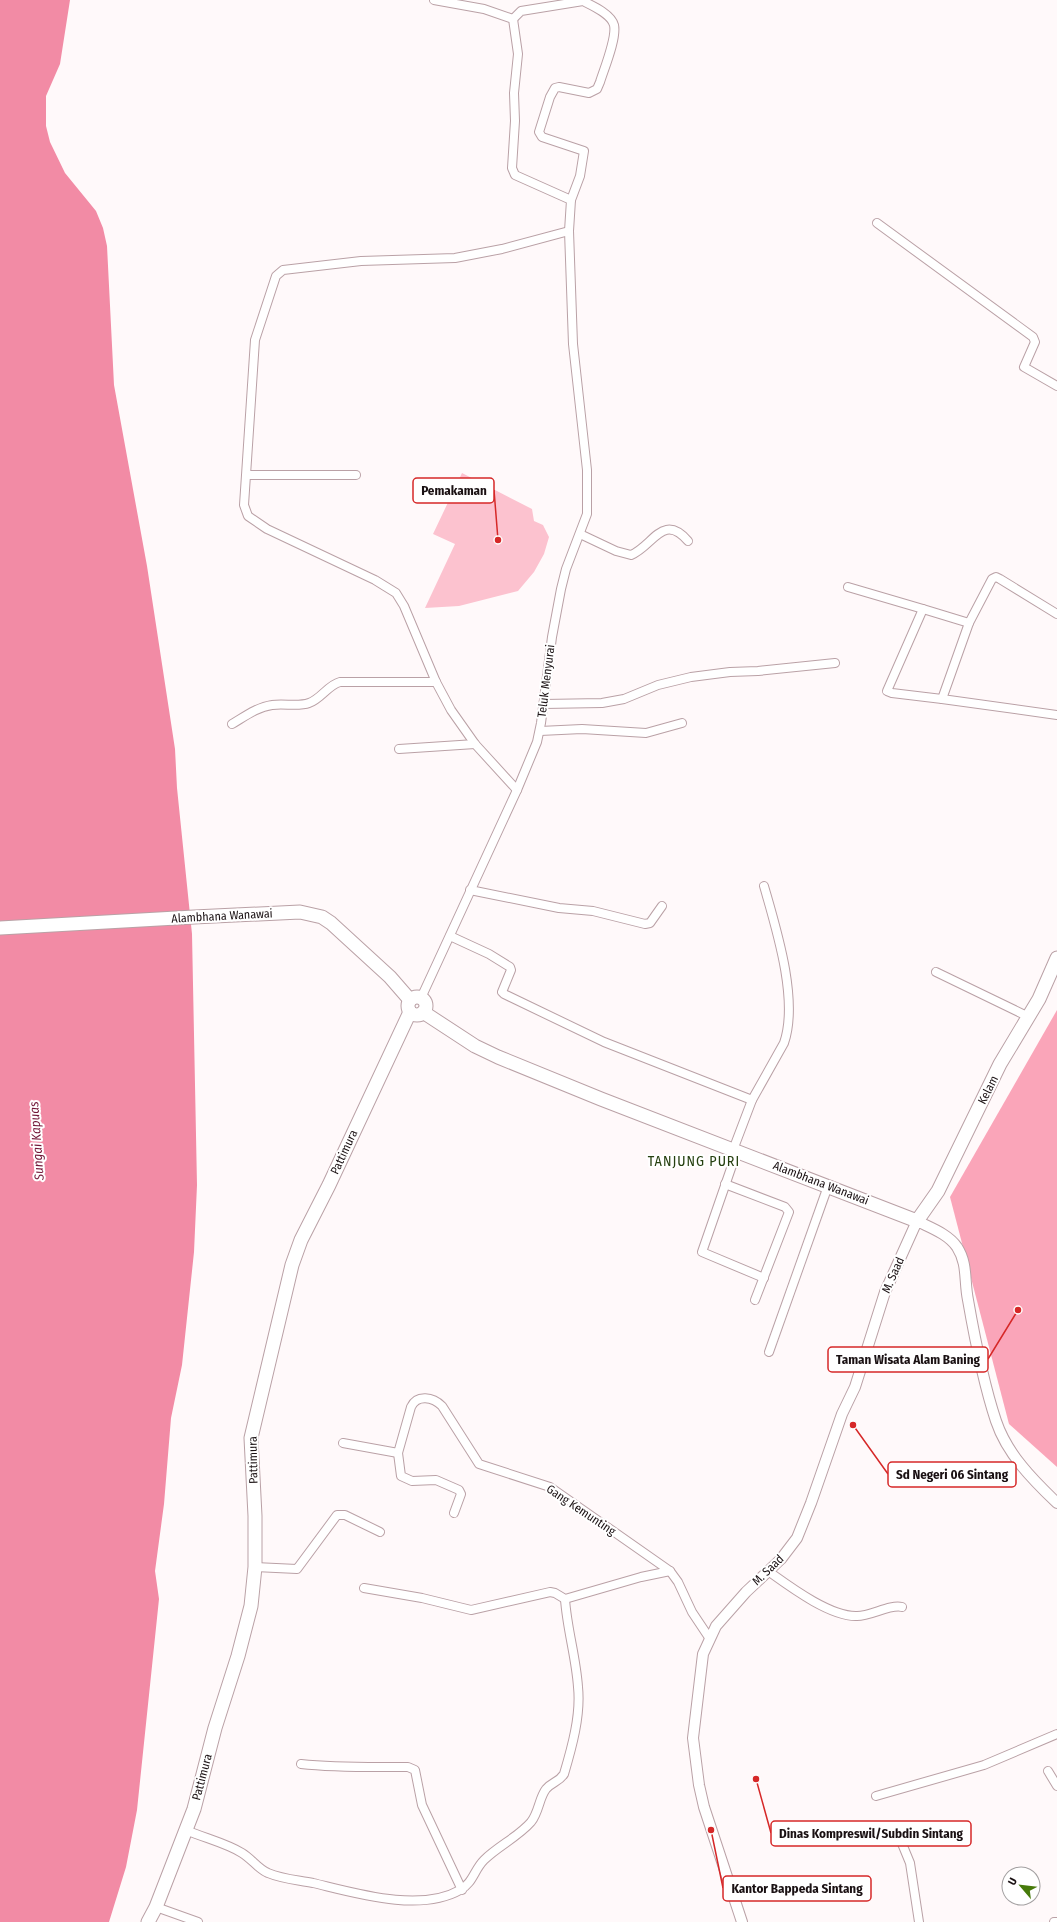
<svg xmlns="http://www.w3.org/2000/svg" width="1057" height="1922" font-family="'Fira Sans Condensed',sans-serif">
  <rect width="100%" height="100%" fill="#fff9fa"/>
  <path fill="#fcc2cf" d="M462 473 532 509 534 521 543 525 549 537 544 554 534 572 518 591 459 606 425 608 455 544 433 534Z"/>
  <path fill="#faa5b9" d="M1057 1010V1467L1009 1424 950 1197Z"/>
  <path fill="#f28ba5" d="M0 0H70L60 64 46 96V126L50 142 65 173 96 211 103 228 107 246 114 385 147 566 175 749 177 788 192 934 197 1185 194 1252 182 1365 171 1418 164 1504 155 1571 159 1599 137 1810 126 1867 109 1922H0Z"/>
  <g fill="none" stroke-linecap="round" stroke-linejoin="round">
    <defs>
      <g id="minor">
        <path d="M513 19 521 11 583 1C593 6 611 14 614 25 617 38 604 69 600 82L597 89 589 93 559 87 555 88 550 97 539 132 542 137 584 151 580 176 571 200"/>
        <path d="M877 223 1033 337 1035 342 1024 367 1057 386"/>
        <path d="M247 475H356"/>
        <path d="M580 534 616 551 631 555C653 546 663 512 688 541"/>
        <path d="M848 587 923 609 887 691 892 693 942 699"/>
        <path d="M923 609 969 623"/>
        <path d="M1057 614 1000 579 996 577 992 579 969 623 942 699 1057 715"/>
        <path d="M544 704 602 703 624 699 658 685 691 677 730 672 758 671 835 663"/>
        <path d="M232 724C244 717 257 707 272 705 284 703 298 707 309 703 321 699 328 685 340 682H436"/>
        <path d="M540 731 582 729 646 733 682 723"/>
        <path d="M399 749 475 744"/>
        <path d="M517 790 475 744 451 710 436 682 404 606 396 593 375 580 267 529 248 516 244 505 255 340 276 276 283 270 361 261 455 258 502 249 569 231"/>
        <path d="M470 890 559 908 593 911 645 924 650 923 662 906"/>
        <path d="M450 936 489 954 510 967 511 970 502 992 504 994 604 1042 752 1100"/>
        <path d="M936 972 1029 1017"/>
        <path d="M421 998 517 790 537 742 541 723 552 637 561 589 566 569 587 514V470L573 344 569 231 571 200 515 175 512 168 515 121 514 93 518 54 513 19 484 9 434 0"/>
        <path d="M733 1150 752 1100 784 1043C799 1000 776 928 764 886"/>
        <path d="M737 1151 702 1252 764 1278"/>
        <path d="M725 1184 785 1207 789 1212 755 1300"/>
        <path d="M769 1352 828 1186"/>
        <path d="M343 1443 398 1453"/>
        <path d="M454 1513 461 1494 459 1490 436 1480 412 1481 401 1476 398 1453 411 1407C417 1394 433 1397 442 1406L479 1464 550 1487 670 1571 678 1582 692 1612 710 1639"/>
        <path d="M255 1567 297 1569 337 1515H345L380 1532"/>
        <path d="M768 1571C789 1586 830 1617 857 1616 871 1616 890 1604 902 1607"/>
        <path d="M364 1588 422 1598 471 1610 550 1592 555 1593 565 1599 641 1577 670 1571"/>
        <path d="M301 1764C337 1768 372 1767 408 1767L415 1770 422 1805 462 1890"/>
        <path d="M1048 1771 1057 1786"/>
        <path d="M876 1796 984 1765 1057 1734"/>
        <path d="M896 1829 910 1863 919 1922"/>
        <path d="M186 1830C204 1838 226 1843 242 1853 252 1859 258 1869 268 1873 282 1879 298 1880 313 1883 355 1893 420 1913 460 1890 473 1883 474 1870 484 1860 498 1846 518 1837 531 1822 539 1812 539 1798 546 1789 552 1782 559 1782 564 1774 572 1747 581 1715 578 1687 576 1657 567 1629 565 1599"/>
        <path d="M156 1907 198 1922"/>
        <path d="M1054 1922H1057"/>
      </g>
      <path id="tertiary" d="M742 1922 704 1807 699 1785 693 1738 703 1654 716 1626 746 1592 781 1559 797 1538 811 1503 842 1414 855 1387 885 1292 917 1221C931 1228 948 1234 957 1247 968 1264 964 1281 968 1300 975 1340 983 1382 996 1421 1007 1454 1033 1480 1057 1503"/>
      <g id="primary">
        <path d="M0 928 194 917 300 912 322 917 331 923 390 977 410 1000"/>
        <circle cx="417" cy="1006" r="9"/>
        <path d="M423 1012 475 1046 498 1057 601 1099 917 1221 938 1191 1000 1064 1039 999 1057 958"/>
        <path d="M148 1922 156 1907 194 1809 215 1728 238 1656 251 1606 255 1567V1516L251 1438 292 1265 301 1240 329 1185 410 1012"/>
      </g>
    </defs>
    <use href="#minor" stroke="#baa1a6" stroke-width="10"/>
    <use href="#tertiary" stroke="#baa1a6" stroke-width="12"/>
    <use href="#primary" stroke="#baa1a6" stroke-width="15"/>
    <use href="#minor" stroke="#fff" stroke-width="8"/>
    <use href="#tertiary" stroke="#fff" stroke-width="10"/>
    <use href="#primary" stroke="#fff" stroke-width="13"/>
  </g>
  <g text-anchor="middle" stroke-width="4" stroke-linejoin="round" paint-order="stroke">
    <g font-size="12" fill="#1a1113" stroke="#fff">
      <text transform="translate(546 681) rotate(-83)" y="4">Teluk Menyurai</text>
      <text transform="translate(222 916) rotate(-3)" y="4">Alambhana Wanawai</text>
      <text transform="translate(988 1090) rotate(-63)" y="4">Kelam</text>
      <text transform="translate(344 1152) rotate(-65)" y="4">Pattimura</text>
      <text transform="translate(821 1183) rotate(21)" y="4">Alambhana Wanawai</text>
      <text transform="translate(893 1275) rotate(-66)" y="4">M. Saad</text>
      <text transform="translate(253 1460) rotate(-91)" y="4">Pattimura</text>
      <text transform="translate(581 1510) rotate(34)" y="4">Gang Kemunting</text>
      <text transform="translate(768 1570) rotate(-44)" y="4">M. Saad</text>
      <text transform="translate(202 1777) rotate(-75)" y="4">Pattimura</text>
    </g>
    <g font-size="13" font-style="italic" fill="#721738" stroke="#fff">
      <text transform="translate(36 1141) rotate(-94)" y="5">Sungai Kapuas</text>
    </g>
    <g font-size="14" letter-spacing="1" fill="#253f0f" stroke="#fff">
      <text x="694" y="1166">TANJUNG PURI</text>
    </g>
  </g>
  <path fill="none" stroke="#d62828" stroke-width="1.5" d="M498 540L494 490M1018 1310L988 1359M853 1425L888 1474M756 1779L771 1833M711 1830L723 1888"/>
  <g fill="#d62828" stroke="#fff" stroke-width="1.5">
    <circle cx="498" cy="540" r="4"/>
    <circle cx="1018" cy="1310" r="4"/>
    <circle cx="853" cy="1425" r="4"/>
    <circle cx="756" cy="1779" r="4"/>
    <circle cx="711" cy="1830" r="4"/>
  </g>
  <g fill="#fff" stroke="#d62828" stroke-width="1.5">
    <rect x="413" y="478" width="81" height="25" rx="4"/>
    <rect x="828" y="1347" width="160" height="25" rx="4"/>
    <rect x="888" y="1462" width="128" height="25" rx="4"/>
    <rect x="771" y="1821" width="200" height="25" rx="4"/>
    <rect x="723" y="1876" width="148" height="25" rx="4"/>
  </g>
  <g font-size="13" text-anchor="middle" font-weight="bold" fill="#1a1113">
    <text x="454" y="495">Pemakaman</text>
    <text x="908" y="1364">Taman Wisata Alam Baning</text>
    <text x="952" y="1479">Sd Negeri 06 Sintang</text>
    <text x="871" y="1838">Dinas Kompreswil/Subdin Sintang</text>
    <text x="797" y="1893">Kantor Bappeda Sintang</text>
  </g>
  <g transform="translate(1021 1886) rotate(298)"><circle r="19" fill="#ffffff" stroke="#a3a0a1"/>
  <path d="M0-3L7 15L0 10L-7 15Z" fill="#467a0a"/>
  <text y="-6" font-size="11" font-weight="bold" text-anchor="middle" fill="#1a1113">U</text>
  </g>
</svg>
